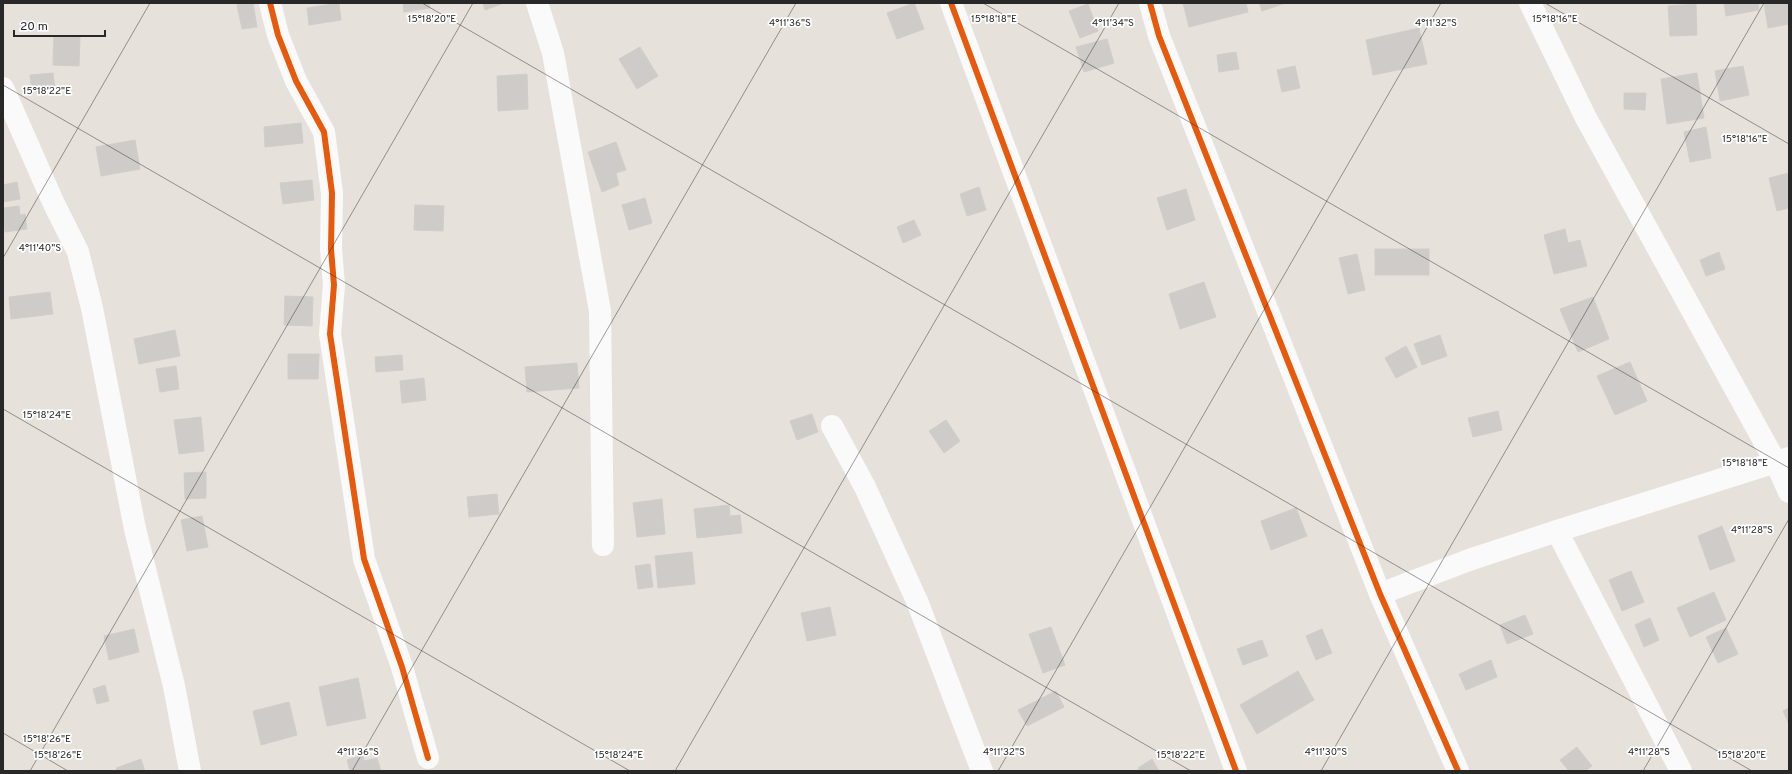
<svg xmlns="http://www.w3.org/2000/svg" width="1792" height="774" font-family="Overpass,sans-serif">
  <rect width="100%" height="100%" fill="#e7e1dc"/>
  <g fill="#cfcbc8" stroke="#d2cdc8">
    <path d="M245 3H253L257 27 242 29 237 5Z"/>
    <path d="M339 3 341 20 309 25 307 8Z"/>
    <path d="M403 3H429L430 8 404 12Z"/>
    <path d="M483 3H504L485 10Z"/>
    <path d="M914 3 924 29 897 39 887 13Z"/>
    <path d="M1183 3H1246L1248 12 1189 27Z"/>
    <path d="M1259 3H1286L1262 11Z"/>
    <path d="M1724 3H1758L1759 10 1726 16Z"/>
    <path d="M1764 3H1789V24L1768 28Z"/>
    <path d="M1088 4 1098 31 1080 38 1069 11Z"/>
    <path d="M1696 4 1697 35 1670 36 1668 6Z"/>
    <path d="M1419 28 1427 64 1373 75 1366 40Z"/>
    <path d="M54 36H80L79 66 53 65Z"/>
    <path d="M1107 39 1114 63 1084 72 1076 47Z"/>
    <path d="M640 47 658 76 637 89 619 59Z"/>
    <path d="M1236 52 1239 69 1219 72 1217 55Z"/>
    <path d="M1295 66 1300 88 1282 92 1277 70Z"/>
    <path d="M1743 66 1749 95 1720 101 1715 71Z"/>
    <path d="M53 73 55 90 32 92 30 75Z"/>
    <path d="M1697 73 1704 118 1667 124 1661 79Z"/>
    <path d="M527 74 528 109 498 111 497 76Z"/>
    <path d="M1624 93H1646L1645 110 1624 109Z"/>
    <path d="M301 123 303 143 265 147 264 127Z"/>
    <path d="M1706 127 1711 158 1690 162 1684 132Z"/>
    <path d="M135 140 140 169 101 176 96 147Z"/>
    <path d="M616 142 626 170 616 173 619 185 602 192 588 152Z"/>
    <path d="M1789 173V208L1777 211 1769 178Z"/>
    <path d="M312 180 314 200 283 204 280 183Z"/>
    <path d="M17 182 20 199 3 202V185Z"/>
    <path d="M979 187 986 210 967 216 960 194Z"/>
    <path d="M1186 189 1195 220 1167 230 1157 198Z"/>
    <path d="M645 198 652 223 629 230 622 205Z"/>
    <path d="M415 205 444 206 443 231 414 230Z"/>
    <path d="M19 206 20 215 25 214 27 229 5 232 3 208Z"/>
    <path d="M914 220 921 235 903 243 897 227Z"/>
    <path d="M1565 229 1568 243 1580 240 1587 266 1554 274 1544 235Z"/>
    <rect x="1375" y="249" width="54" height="26"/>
    <path d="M1719 252 1725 269 1706 276 1700 260Z"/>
    <path d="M1357 254 1365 290 1348 294 1339 258Z"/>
    <path d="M1204 282 1216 317 1180 329 1169 294Z"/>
    <path d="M50 292 53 314 11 319 9 297Z"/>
    <path d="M285 296 313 297 312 326 284 325Z"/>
    <path d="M1593 297 1609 339 1578 352 1560 309Z"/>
    <path d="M175 330 180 356 139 364 134 339Z"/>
    <path d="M1440 335 1447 356 1422 365 1414 344Z"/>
    <path d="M1406 346 1417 367 1396 378 1385 358Z"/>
    <path d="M288 354H319L318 379H288Z"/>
    <path d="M402 355 403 370 376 372 375 357Z"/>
    <path d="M1630 362 1647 401 1615 415 1597 376Z"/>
    <path d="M577 363 579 388 527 392 525 367Z"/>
    <path d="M176 366 179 389 160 392 156 369Z"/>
    <path d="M424 378 426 400 402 403 400 381Z"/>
    <path d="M1498 411 1502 430 1473 437 1468 418Z"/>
    <path d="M812 414 818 432 797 440 790 421Z"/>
    <path d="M201 417 204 451 179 454 174 420Z"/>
    <path d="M946 420 960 441 944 453 929 431Z"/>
    <path d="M206 472V498L185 499 184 473Z"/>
    <path d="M497 494 499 514 469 517 467 497Z"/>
    <path d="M662 499 665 534 637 537 633 503Z"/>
    <path d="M729 505 730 516 740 515 742 533 697 538 694 509Z"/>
    <path d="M1296 508 1307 536 1271 550 1261 521Z"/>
    <path d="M202 516 208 547 187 551 181 520Z"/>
    <path d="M1722 526 1735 561 1710 570 1698 536Z"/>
    <path d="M692 552 695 584 658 588 655 556Z"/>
    <path d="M650 564 653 587 638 589 635 566Z"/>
    <path d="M1631 571 1644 602 1622 611 1609 580Z"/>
    <path d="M1714 592 1726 620 1690 637 1677 608Z"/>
    <path d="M830 607 836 635 807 641 801 613Z"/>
    <path d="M1525 615 1533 634 1507 644 1500 625Z"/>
    <path d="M1650 618 1659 640 1644 647 1635 625Z"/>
    <path d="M1051 627 1065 665 1043 673 1029 634Z"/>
    <path d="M1726 628 1738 654 1718 663 1706 637Z"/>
    <path d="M134 629 139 652 109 660 104 636Z"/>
    <path d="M1322 629 1332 653 1316 660 1306 636Z"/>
    <path d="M1262 640 1268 656 1243 665 1237 649Z"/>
    <path d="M1491 660 1497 677 1466 690 1459 674Z"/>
    <path d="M1298 671 1314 700 1257 734 1240 705Z"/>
    <path d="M358 678 366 718 327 726 319 687Z"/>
    <path d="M105 685 109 701 97 704 93 689Z"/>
    <path d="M1056 691 1064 707 1027 726 1018 710Z"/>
    <path d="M289 702 297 735 261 745 253 711Z"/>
    <path d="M1789 708V724L1783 711Z"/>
    <path d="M1577 747 1592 766 1585 771H1569L1560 760Z"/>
    <path d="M363 755 364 761 377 758 381 771H350L347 760Z"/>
    <path d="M141 759 145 771H117L116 768Z"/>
    <path d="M1152 759 1159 771H1140L1138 768Z"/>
  </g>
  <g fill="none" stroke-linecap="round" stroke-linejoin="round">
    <g stroke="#fbfafa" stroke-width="22">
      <path d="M270 3 278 35 296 81 324 132 332 193 331 249 334 285 330 334 364 559 402 667 428 758"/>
      <path d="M537 3 553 53 600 311 603 545"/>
      <path d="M951 3 1236 771"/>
      <path d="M1150 3 1159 36 1380 594 1458 771"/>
      <path d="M1530 3 1586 118 1776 463 1789 492"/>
      <path d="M3 88 54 204 78 252 92 308 135 529 174 686 190 771"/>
      <path d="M832 426 865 487 917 601 982 771"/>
      <path d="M1557 531 1681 771"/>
      <path d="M1380 594 1469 560 1557 531 1789 458"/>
    </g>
    <defs>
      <g id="cycleway">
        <path d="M270 3 278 35 296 81 324 132 332 193 331 249 334 285 330 334 364 559 402 667 428 758"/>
        <path d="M951 3 1236 771"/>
        <path d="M1150 3 1159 36 1380 594 1458 771"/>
      </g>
    </defs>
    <use href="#cycleway" stroke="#fff" stroke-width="8"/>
    <use href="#cycleway" stroke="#e8590c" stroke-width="6"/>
  </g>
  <path fill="none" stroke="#282828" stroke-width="1" stroke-opacity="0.45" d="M422 3 1752 771M983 3 1789 468M1545 3 1789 144M3 85 1191 771M3 258 150 3M3 409 630 771M3 733 68 771M30 771 473 3M352 771 796 3M675 771 1119 3M998 771 1441 3M1321 771 1764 3M1643 771 1789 519"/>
  <g font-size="10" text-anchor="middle" fill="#282828" stroke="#fff" stroke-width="3.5" stroke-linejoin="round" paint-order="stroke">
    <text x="432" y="22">15°18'20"E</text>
    <text x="994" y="22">15°18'18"E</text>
    <text x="1555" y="22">15°18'16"E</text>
    <text x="790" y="26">4°11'36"S</text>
    <text x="1113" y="26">4°11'34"S</text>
    <text x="1436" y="26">4°11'32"S</text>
    <text x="47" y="94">15°18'22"E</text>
    <text x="1745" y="142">15°18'16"E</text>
    <text x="40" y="251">4°11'40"S</text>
    <text x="47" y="418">15°18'24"E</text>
    <text x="1745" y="466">15°18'18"E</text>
    <text x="1752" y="533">4°11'28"S</text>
    <text x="47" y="742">15°18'26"E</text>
    <text x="358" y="755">4°11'36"S</text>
    <text x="1004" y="755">4°11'32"S</text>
    <text x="1326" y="755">4°11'30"S</text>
    <text x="1649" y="755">4°11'28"S</text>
    <text x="58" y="758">15°18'26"E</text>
    <text x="619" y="758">15°18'24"E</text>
    <text x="1181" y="758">15°18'22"E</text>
    <text x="1742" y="758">15°18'20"E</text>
  </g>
  <rect width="1792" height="774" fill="none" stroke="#282828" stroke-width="8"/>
  <path d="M14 30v6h91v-6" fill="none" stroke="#282828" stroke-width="2"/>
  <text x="20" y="30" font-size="12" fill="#282828" stroke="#ffffff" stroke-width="3" paint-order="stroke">20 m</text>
</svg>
